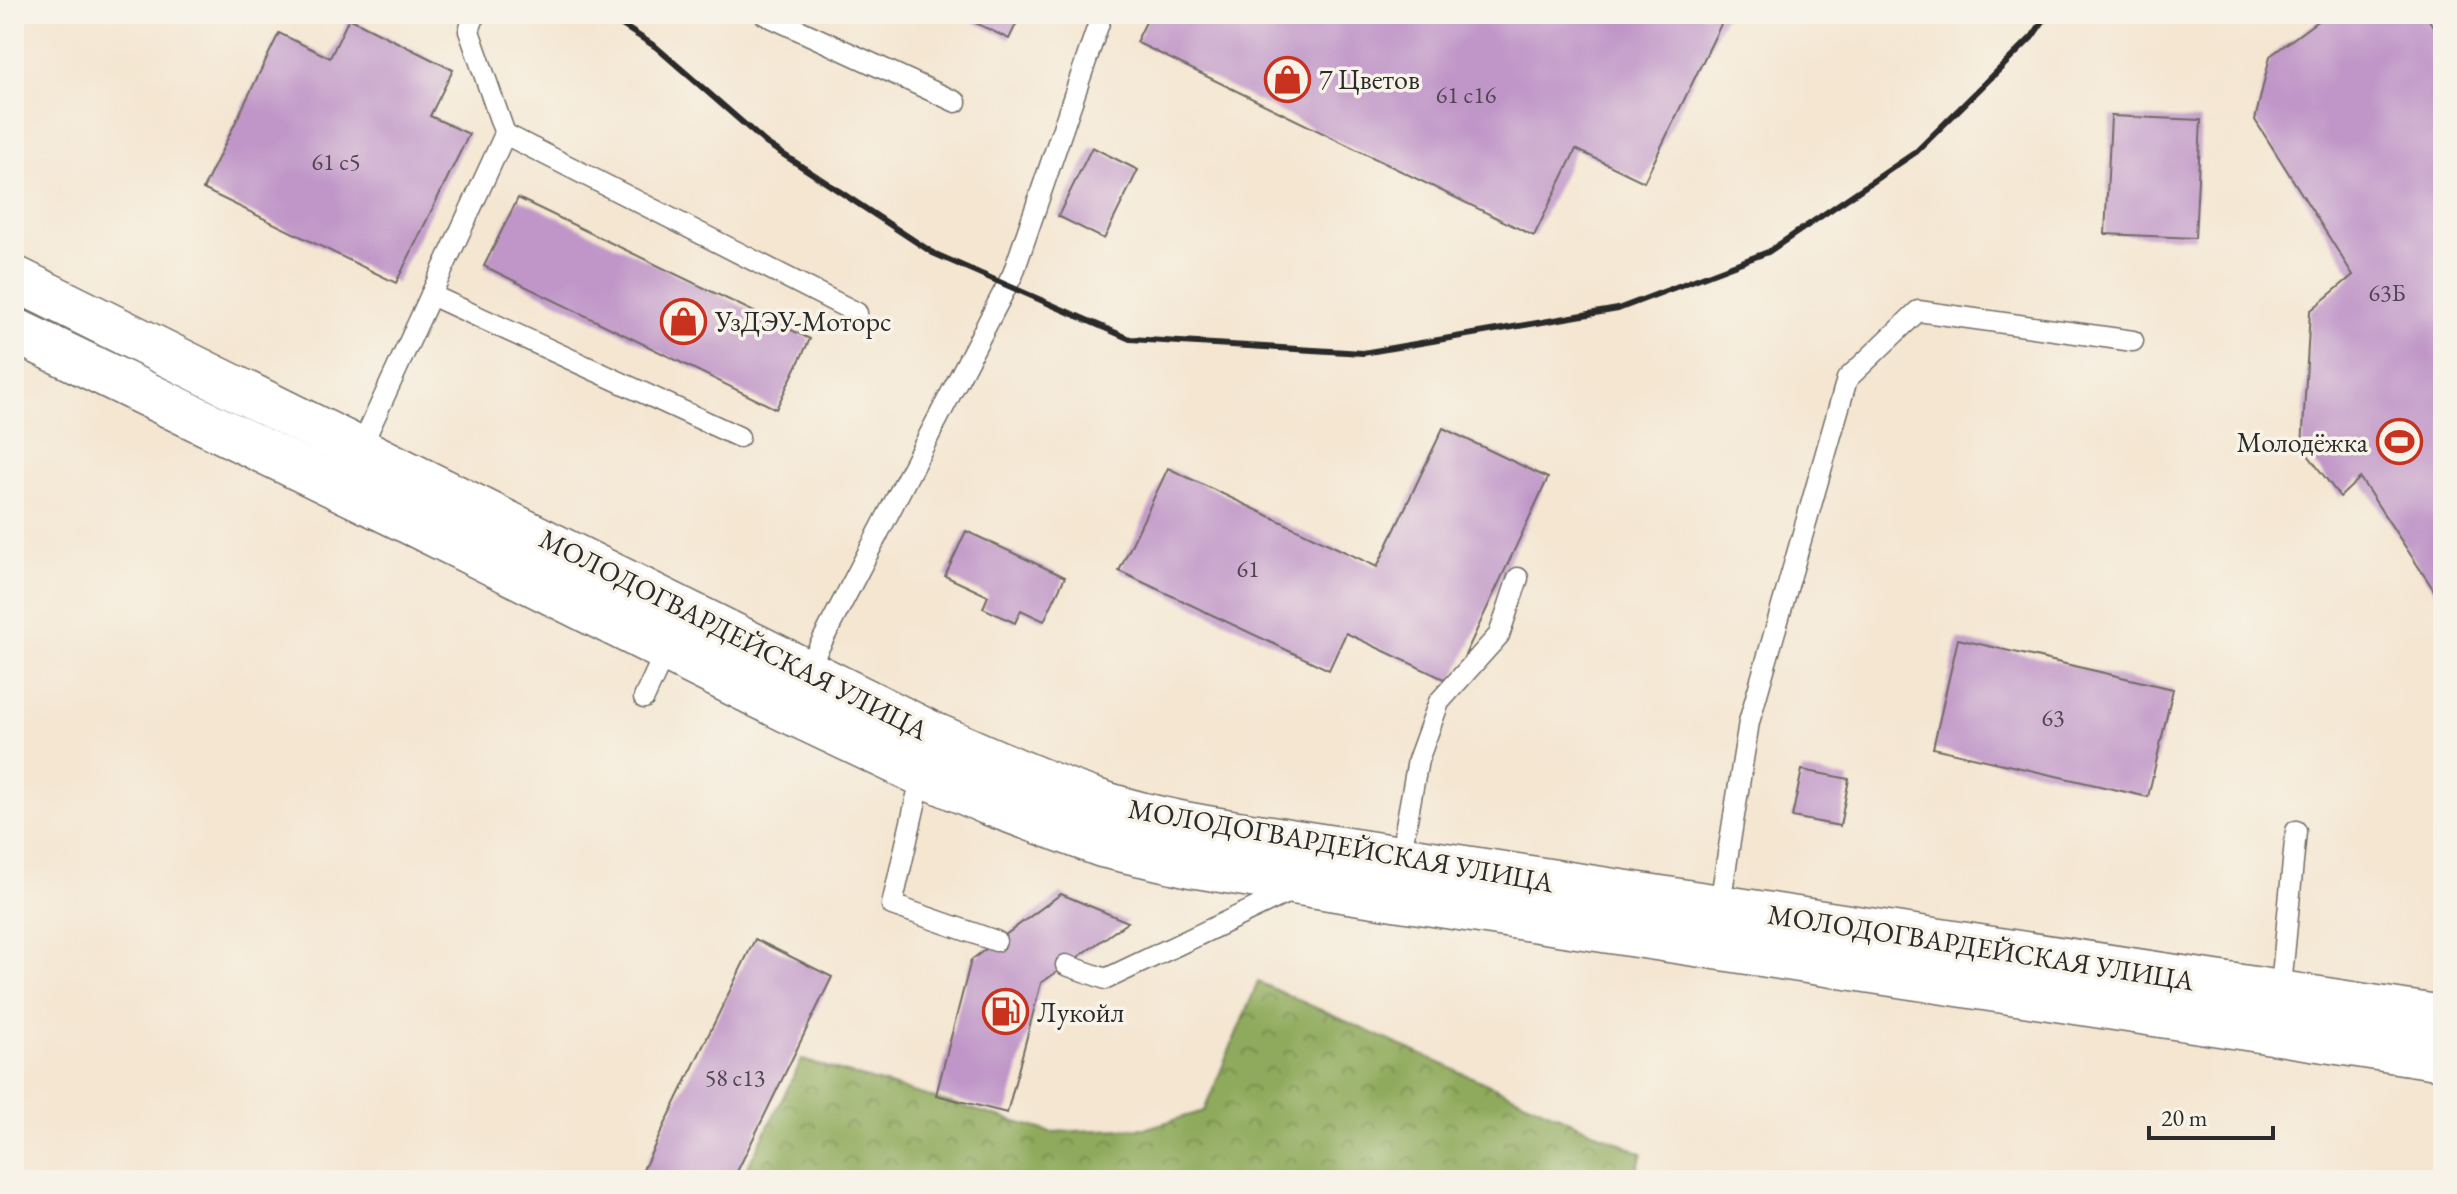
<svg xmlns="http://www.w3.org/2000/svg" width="2457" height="1194" font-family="'EB Garamond',serif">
  <defs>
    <pattern id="forest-crowns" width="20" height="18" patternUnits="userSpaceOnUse" patternTransform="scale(2)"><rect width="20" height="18" fill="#8faa5c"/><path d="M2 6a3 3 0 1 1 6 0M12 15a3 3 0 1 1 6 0" fill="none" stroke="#758b4c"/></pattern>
  </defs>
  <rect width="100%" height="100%" fill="#f7f3e8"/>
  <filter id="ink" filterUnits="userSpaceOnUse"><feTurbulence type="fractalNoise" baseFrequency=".0125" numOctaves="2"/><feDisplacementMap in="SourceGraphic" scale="16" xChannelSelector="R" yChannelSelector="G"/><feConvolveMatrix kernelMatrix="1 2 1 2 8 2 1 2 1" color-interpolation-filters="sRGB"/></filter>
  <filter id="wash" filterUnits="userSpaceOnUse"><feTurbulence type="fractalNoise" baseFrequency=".006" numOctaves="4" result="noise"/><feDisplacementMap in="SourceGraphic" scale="32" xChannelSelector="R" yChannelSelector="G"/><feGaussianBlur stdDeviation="1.8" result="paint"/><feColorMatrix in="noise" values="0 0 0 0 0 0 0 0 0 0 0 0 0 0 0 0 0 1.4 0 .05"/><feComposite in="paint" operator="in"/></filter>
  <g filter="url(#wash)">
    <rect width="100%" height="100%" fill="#f4e6d1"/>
    <path fill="url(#forest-crowns)" stroke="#5d6a44" stroke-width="2" d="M1258 982 1642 1153 1634 1180H741L802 1060 1051 1132 1147 1128 1204 1111Z"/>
    <g id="blocks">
      <g fill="#c096c8">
        <path d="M957 14H1021L1009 39Z"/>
        <path d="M1150 14H1726L1644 182 1576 149 1534 236 1136 42Z"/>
        <path d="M2327 14H2425L2443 41V604L2360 478 2340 497 2302 447 2310 311 2353 275 2255 120 2270 56Z"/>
        <path d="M349 18 453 70 430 116 469 134 396 283 203 189 279 33 330 58Z"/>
        <path d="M2111 116 2201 120 2195 238 2105 234Z"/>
        <path d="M1092 147 1138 170 1104 239 1058 216Z"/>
        <path d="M518 198 810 339 776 409 484 266Z"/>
        <path d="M1443 428 1548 478 1452 683 1346 633 1329 670 1119 571 1168 468 1377 567Z"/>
        <path d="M966 531 1065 577 1044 621 1021 610 1015 623 983 608 988 596 945 576Z"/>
        <path d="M1958 639 2173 689 2148 797 1933 748Z"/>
        <path d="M1802 770 1849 779 1840 826 1792 817Z"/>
        <path d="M1061 894 1128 922 1041 983 1007 1113 936 1095 971 960Z"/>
        <path d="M755 939 832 977 733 1180H638Z"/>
      </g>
    </g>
  </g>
  <g filter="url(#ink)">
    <use href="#blocks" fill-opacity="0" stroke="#716c65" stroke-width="2"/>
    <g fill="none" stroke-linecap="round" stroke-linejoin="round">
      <defs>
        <g id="service">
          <path d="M764 14 956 102"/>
          <path d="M505 134 857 313"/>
          <path d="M431 295 739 437"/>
          <path d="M360 449 505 134 469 31 475 14"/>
          <path d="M805 674 1013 274 1102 14"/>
          <path d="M644 698 668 646"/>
          <path d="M922 774 892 905 996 941"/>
          <path d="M1400 858 1418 760 1439 702 1499 635 1518 578"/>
          <path d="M1719 910 1749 722 1847 379 1918 311 2133 341"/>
          <path d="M1066 965 1106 979 1295 889"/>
          <path d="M2280 997 2296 831"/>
        </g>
        <g id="secondary">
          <path d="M14 278 932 734C990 759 1048 786 1108 805 1170 825 1237 832 1301 843L2443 1018"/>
          <path d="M14 330 418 526 787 710 922 774 989 803 1102 845 1191 865 1342 890 2443 1058"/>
        </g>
      </defs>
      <use href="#service" stroke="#716c65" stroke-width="23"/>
      <use href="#secondary" stroke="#716c65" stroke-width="47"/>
      <use href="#service" stroke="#fff" stroke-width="20"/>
      <use href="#secondary" stroke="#fff" stroke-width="44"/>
      <path stroke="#2b2b2b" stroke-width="6" d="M605 14 656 47 766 143 933 253 1130 339 1363 353 1618 309 1768 252 1916 152 2032 37 2048 14"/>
    </g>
  </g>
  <defs>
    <symbol id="shop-ring" viewBox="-11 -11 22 22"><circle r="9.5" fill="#f7f3e8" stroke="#c8321e" stroke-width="1.5"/><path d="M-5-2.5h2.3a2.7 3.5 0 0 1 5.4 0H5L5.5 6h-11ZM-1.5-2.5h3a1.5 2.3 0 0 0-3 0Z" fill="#c8321e"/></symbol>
    <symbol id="stadium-ring" viewBox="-11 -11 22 22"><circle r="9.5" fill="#f7f3e8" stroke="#c8321e" stroke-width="1.5"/><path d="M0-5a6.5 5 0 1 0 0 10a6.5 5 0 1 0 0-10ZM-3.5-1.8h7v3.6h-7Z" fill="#c8321e"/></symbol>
    <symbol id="fuel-ring" viewBox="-11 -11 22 22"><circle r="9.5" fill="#f7f3e8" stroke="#c8321e" stroke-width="1.5"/><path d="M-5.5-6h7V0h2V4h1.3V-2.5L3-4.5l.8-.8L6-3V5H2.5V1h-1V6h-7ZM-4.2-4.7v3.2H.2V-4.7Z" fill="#c8321e"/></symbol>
  </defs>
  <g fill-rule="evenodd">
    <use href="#shop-ring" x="1262" y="54" width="51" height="51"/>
    <use href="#shop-ring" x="658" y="296" width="51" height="51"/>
    <use href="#stadium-ring" x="2374" y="416" width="51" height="51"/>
    <use href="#fuel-ring" x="980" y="986" width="51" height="51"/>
  </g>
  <g text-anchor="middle" stroke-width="7" stroke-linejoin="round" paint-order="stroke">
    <g font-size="24" fill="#504652">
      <text x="1466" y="103">61 с16</text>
      <text x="336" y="170">61 с5</text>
      <text x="2387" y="301">63Б</text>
      <text x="1248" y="577">61</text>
      <text x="2053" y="726">63</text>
      <text x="735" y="1086">58 с13</text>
    </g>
    <g font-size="28" fill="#2b2b2b" stroke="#f7f3e8" text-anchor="start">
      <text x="1319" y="89">7 Цветов</text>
      <text x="715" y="331">УзДЭУ-Моторс</text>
      <text x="2368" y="452" text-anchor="end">Молодёжка</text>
      <text x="1037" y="1022">Лукойл</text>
    </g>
    <g font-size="28" fill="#2b2b2b" stroke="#f7f3e8">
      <text transform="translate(734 634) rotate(27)" y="10">МОЛОДОГВАРДЕЙСКАЯ УЛИЦА</text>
      <text transform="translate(1341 845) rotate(10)" y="10">МОЛОДОГВАРДЕЙСКАЯ УЛИЦА</text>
      <text transform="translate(1981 947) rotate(9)" y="10">МОЛОДОГВАРДЕЙСКАЯ УЛИЦА</text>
    </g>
  </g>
  <rect width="2457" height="1194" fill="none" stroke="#f7f3e8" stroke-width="48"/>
  <path d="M2149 1126v12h124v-12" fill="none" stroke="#2b2b2b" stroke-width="4"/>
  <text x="2161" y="1126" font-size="24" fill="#2b2b2b" stroke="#f7f3e8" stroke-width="6" paint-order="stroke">20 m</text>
</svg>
